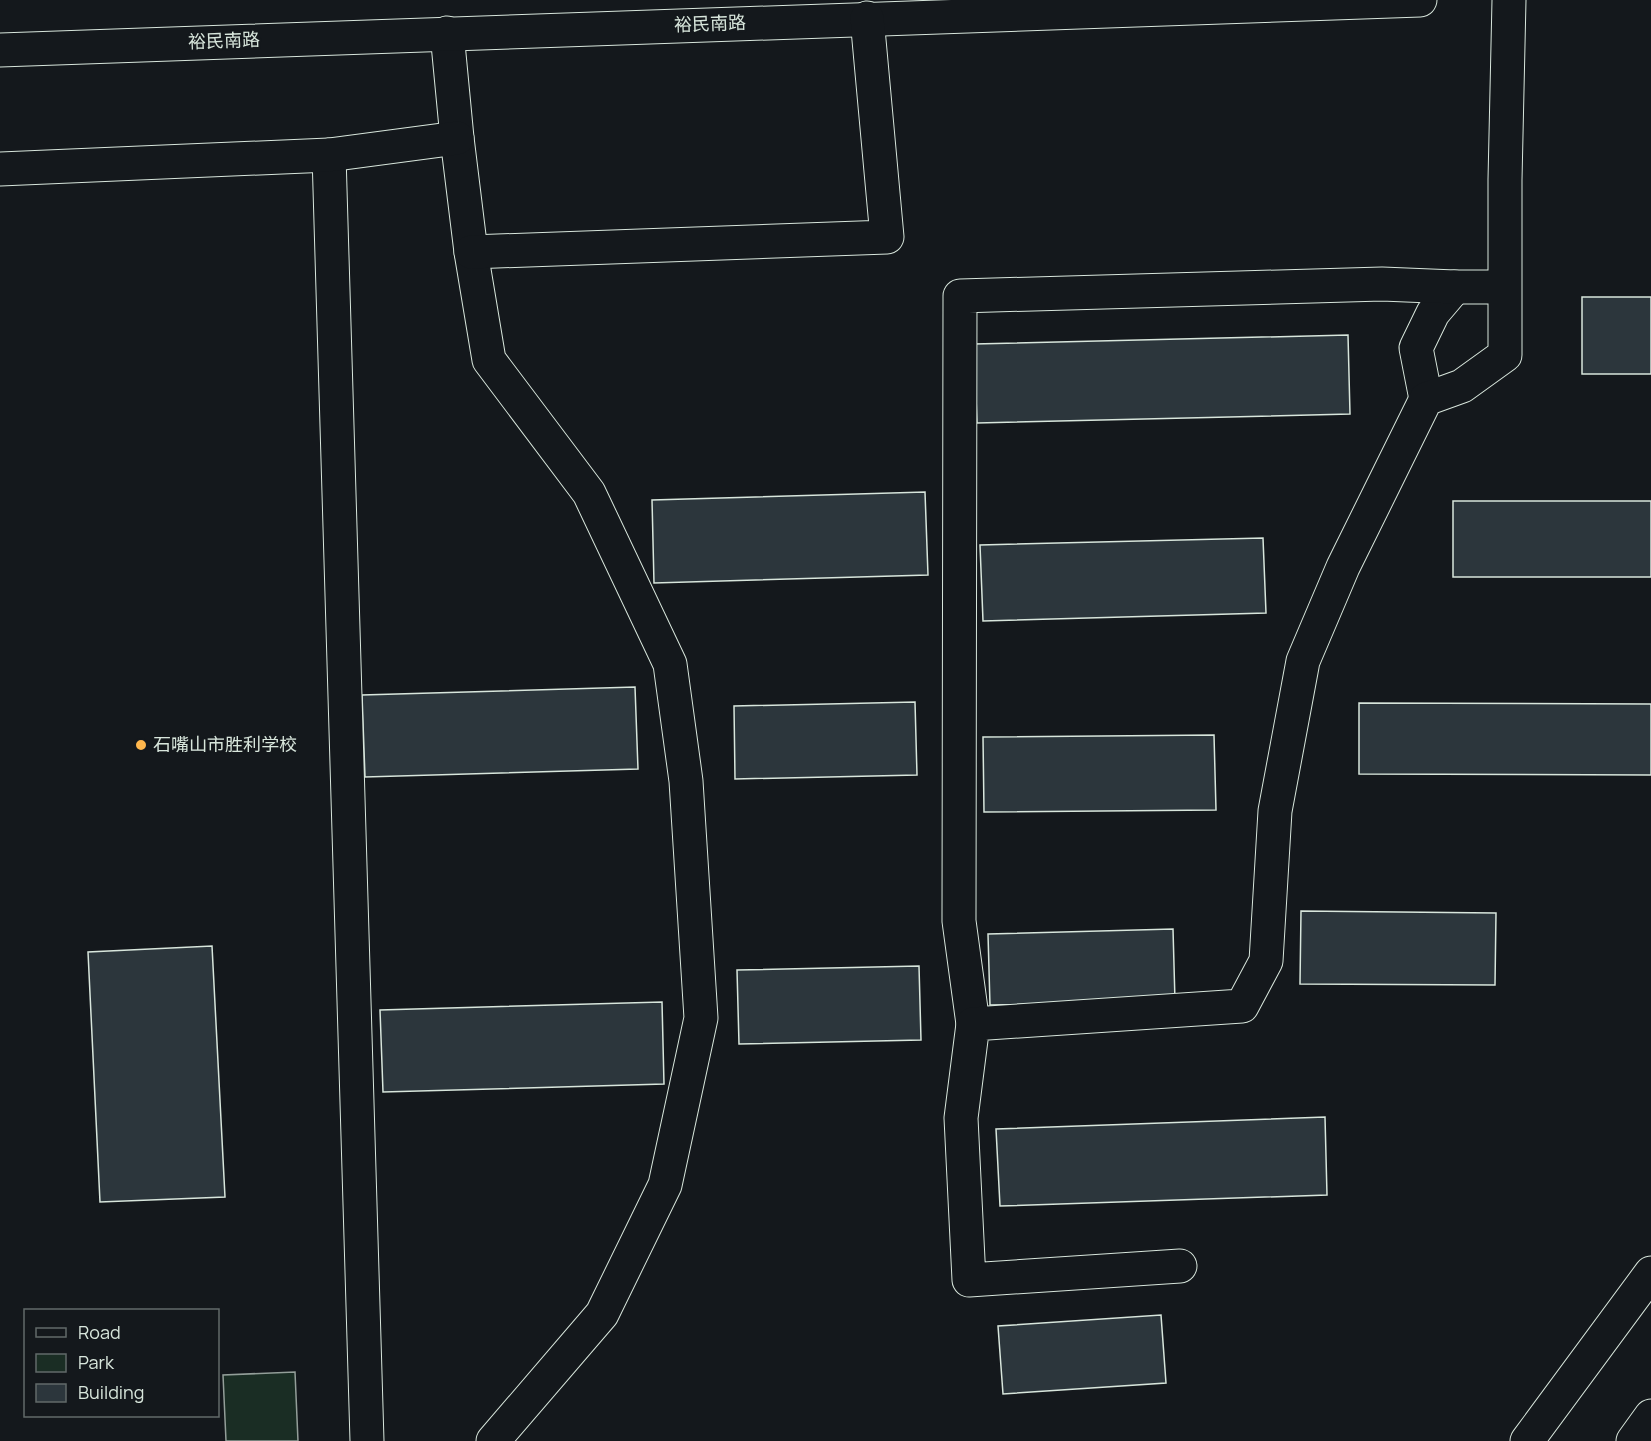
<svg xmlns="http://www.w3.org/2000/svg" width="1651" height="1441" font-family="Manrope,'Noto Sans SC',sans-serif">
  <rect width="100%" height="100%" fill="#14181c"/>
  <path fill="#1a2d24" stroke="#939e99" stroke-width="1.5" d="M295 1372 298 1441H226L223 1375Z"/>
  <g fill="#2c363c" stroke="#d8e6dc" stroke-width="1.5">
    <rect x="1582" y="297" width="69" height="77"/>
    <path d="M1348 335 1350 414 977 423 974 344Z"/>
    <path d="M925 492 928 575 654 583 652 500Z"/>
    <rect x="1453" y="501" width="198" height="76"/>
    <path d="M1263 538 1266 613 983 621 980 545Z"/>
    <path d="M635 687 638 769 365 777 362 695Z"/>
    <path d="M915 702 917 775 735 779 734 706Z"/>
    <path d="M1359 703 1651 704V775L1359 774Z"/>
    <path d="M1214 735 1216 810 984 812 983 737Z"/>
    <path d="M1301 911 1496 913 1495 985 1300 984Z"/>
    <path d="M1173 929 1175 1001 990 1005 988 934Z"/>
    <path d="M212 946 225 1197 100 1202 88 952Z"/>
    <path d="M919 966 921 1040 739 1044 737 970Z"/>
    <path d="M662 1002 664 1084 383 1092 380 1010Z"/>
    <path d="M1325 1117 1327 1195 1000 1206 996 1129Z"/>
    <path d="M1161 1315 1166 1383 1003 1394 998 1326Z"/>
  </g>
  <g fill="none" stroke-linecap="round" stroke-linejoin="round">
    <defs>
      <g id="minor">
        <path d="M447 33 457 138 471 252 489 360 589 493 670 664 686 781 701 1018 665 1185 602 1314 493 1441"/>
        <path d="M0 50 1420 0"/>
        <path d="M329 155 367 1441"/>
        <path d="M0 169 329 155 457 138"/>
        <path d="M471 252 887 237 867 18"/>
        <path d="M1426 399 1416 348 1433 313 1455 287"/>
        <path d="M973 1024 959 921 960 296 1382 284 1455 287H1504"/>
        <path d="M1180 1266 969 1280 961 1118 973 1024 1242 1006 1266 961 1275 811 1303 661 1343 567 1426 399 1462 386 1505 355V180L1509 0"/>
      </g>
      <g id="major">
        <path d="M1527 1441 1651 1273"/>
        <path d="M1633 1441 1651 1416"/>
      </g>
    </defs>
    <use href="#minor" stroke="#d8e6dc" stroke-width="35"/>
    <use href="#major" stroke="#d8e6dc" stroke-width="35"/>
    <use href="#minor" stroke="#14181c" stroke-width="33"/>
    <use href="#major" stroke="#14181c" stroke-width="33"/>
  </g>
  <circle fill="#ffb74d" stroke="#14181c" stroke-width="2" cx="141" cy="745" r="6"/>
  <g text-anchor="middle" stroke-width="4.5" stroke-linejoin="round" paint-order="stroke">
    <g font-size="18" fill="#d8e6dc" stroke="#14181c">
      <text transform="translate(710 24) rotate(-2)" y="6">裕民南路</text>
      <text transform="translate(224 41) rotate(-2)" y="6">裕民南路</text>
    </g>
    <g font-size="18" fill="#d8e6dc" stroke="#14181c" text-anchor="start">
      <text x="153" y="751">石嘴山市胜利学校</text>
    </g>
  </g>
  <rect x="24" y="1309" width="195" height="108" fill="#14181c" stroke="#626a69" stroke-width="1.5"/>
  <rect x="36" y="1328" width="30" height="9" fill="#14181c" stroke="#626a69" stroke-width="1.5"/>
  <text x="78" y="1339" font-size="18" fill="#d8e6dc">Road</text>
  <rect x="36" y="1354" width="30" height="18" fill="#1a2d24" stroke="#626a69" stroke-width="1.5"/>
  <text x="78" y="1369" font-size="18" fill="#d8e6dc">Park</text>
  <rect x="36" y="1384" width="30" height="18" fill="#2c363c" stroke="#626a69" stroke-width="1.5"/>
  <text x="78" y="1399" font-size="18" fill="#d8e6dc">Building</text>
</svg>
